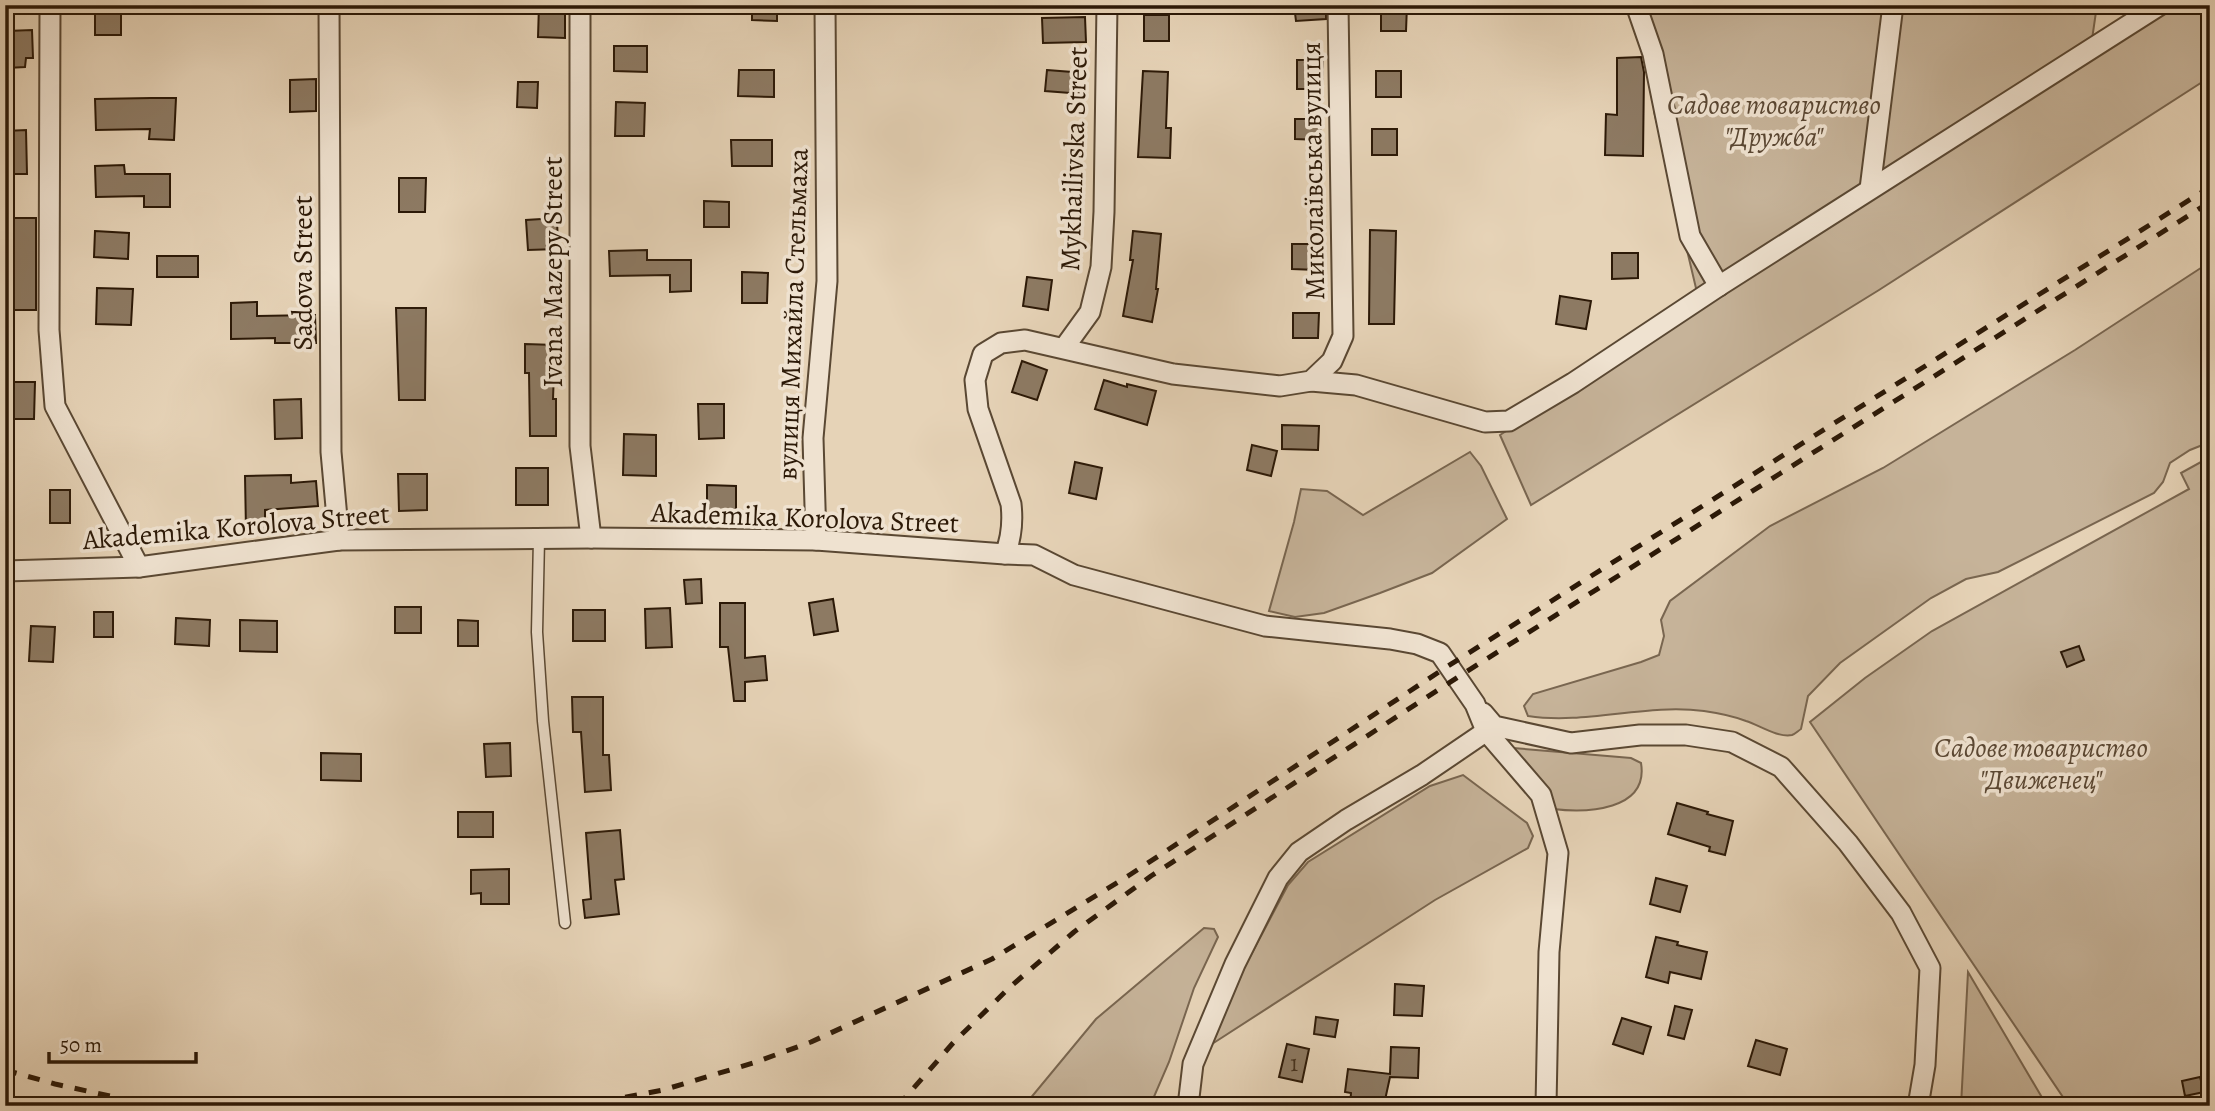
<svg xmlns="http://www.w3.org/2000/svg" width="2215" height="1111" font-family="Alegreya,serif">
  <rect width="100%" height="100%" fill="#e6d3b7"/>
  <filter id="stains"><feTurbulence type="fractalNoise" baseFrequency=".00286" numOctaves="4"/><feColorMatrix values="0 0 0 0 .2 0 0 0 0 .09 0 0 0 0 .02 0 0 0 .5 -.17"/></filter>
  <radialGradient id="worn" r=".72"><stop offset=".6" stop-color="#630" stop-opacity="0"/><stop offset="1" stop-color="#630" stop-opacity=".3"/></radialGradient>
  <g fill="#c6b399" stroke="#796650" stroke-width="2">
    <path d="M1638 5H2097L2089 60 2177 5H2210V77L1879 290 1531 505 1500 435 1700 305 1654 111 1653 58Z"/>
    <path d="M2210 262V442L2190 450 2170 463 2163 482 2154 493 1998 572 1966 579 1931 598 1840 663 1808 696 1801 729C1798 731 1795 734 1792 735 1778 738 1759 725 1746 721 1733 716 1718 713 1704 711 1646 703 1586 725 1528 716L1524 706 1533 694 1641 662 1659 655 1664 636 1661 620 1670 601 1770 526 1883 468 2075 350Z"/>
    <path d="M1470 452 1481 466 1507 519 1432 573 1380 593 1324 613 1295 617 1269 611 1294 522 1301 489 1327 491 1363 515Z"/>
    <path d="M2210 457V1101L2185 1106H2069L1810 722 1865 678 1932 631 2189 489 2181 473Z"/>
    <path d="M1513 748 1631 758 1641 763C1649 811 1586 813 1553 809Z"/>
    <path d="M1463 775 1527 823 1533 836 1528 848 1435 900 1212 1044 1245 966 1288 885 1308 862 1430 786Z"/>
    <path d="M1204 928 1214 929 1218 937 1194 988 1169 1062 1150 1106H1024L1096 1019Z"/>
    <path d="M1968 972 2047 1106H1961Z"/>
  </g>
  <g fill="#8d7a63" stroke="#2c1907" stroke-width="2">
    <rect x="95" y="5" width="26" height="30"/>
    <path d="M539 5H565V38L538 37Z"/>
    <path d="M752 5H777V21L752 20Z"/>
    <path d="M1294 5H1326V19L1296 21Z"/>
    <path d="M1381 5H1407L1406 31H1381Z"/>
    <rect x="1144" y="15" width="25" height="26"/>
    <path d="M1085 17 1086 42 1043 43 1042 18Z"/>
    <path d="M32 30 33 58H26L25 67 7 68V31Z"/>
    <path d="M614 46H647V72L614 71Z"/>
    <path d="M1641 57 1644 72 1643 156 1605 155 1606 114 1617 115V58Z"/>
    <path d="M1297 60H1323L1322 89H1297Z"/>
    <path d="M739 70H774V97L738 96Z"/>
    <path d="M1047 70 1085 73 1083 94 1045 91Z"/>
    <path d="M1143 71 1168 72 1166 128H1171L1170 158 1138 157Z"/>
    <rect x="1376" y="71" width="25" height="26"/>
    <path d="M316 79V111L290 112V80Z"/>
    <path d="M518 82H538L537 108 517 107Z"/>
    <path d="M151 98H176L174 140 149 139 150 129 96 130 95 99Z"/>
    <path d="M616 102 645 103 644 136H615Z"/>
    <path d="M1295 119H1321L1320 140 1295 139Z"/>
    <rect x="1372" y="129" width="25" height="26"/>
    <path d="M26 130 27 174H5V131Z"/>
    <path d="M731 140H772V166H732Z"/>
    <path d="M124 165 125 174H170V207H144V196L96 197 95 166Z"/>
    <path d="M399 178H426L425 212H399Z"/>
    <path d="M704 201 729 202V227H704Z"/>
    <path d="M5 218H36V310H7L8 245H5Z"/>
    <path d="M557 218 558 249 528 250 526 220Z"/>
    <path d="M1370 230 1396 231 1394 324H1369Z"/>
    <path d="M95 231 129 233 128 259 94 257Z"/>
    <path d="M1133 231 1161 234 1156 289H1158L1152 322 1123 316 1133 260H1130Z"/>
    <path d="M1292 244H1318L1317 270 1292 269Z"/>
    <path d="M647 250V260H691V291L670 292V275L610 276 609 251Z"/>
    <path d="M1612 253H1638V278L1612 279Z"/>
    <rect x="157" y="256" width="41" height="21"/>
    <path d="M742 272 768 273 767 303H742Z"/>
    <path d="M1027 277 1052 280 1048 310 1023 306Z"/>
    <path d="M97 288 133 289 131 325 96 324Z"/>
    <path d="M1560 296 1591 301 1586 329 1556 324Z"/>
    <path d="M257 302V316L315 315 316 343H275V338L231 339V303Z"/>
    <path d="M396 308H426L425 400H399Z"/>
    <path d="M1293 313H1319L1318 338H1293Z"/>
    <path d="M525 344 555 345 553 399H556V436H530L529 373H525Z"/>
    <path d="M1022 361 1047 370 1037 400 1012 392Z"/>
    <path d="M1104 380 1127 387V384L1156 391 1147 425 1095 409Z"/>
    <path d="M5 382H35L34 419H5Z"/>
    <path d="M301 399 302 438 275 439 274 400Z"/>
    <path d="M698 404H724V438L699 439Z"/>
    <path d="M1282 425 1319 426 1318 450 1282 449Z"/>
    <path d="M624 434 656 435V476L623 475Z"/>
    <path d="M1252 445 1277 451 1271 476 1247 470Z"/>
    <path d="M1075 462 1102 468 1096 499 1069 493Z"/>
    <rect x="516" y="468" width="32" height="37"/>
    <path d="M398 474H427V510L399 511Z"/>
    <path d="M291 475V483L316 481 318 506 265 510V530H246L245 476Z"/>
    <path d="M707 485 736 486V511H707Z"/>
    <rect x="50" y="490" width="20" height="33"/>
    <path d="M701 579 702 603 686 604 684 580Z"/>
    <path d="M833 599 838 631 814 635 809 603Z"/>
    <path d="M720 603H745V658L765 656 767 680 745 682V701H734L728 647H720Z"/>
    <rect x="395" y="607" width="26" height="26"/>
    <path d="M670 608 672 647 646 648 645 609Z"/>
    <rect x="573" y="610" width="32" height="31"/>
    <rect x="94" y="612" width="19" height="25"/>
    <path d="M176 618 210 620 209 646 175 644Z"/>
    <path d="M240 620 277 621V652L240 651Z"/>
    <path d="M458 620 478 621V646H458Z"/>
    <path d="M31 626 55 627 53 662 29 661Z"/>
    <path d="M2079 646 2084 660 2067 667 2061 652Z"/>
    <path d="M572 697H603V755H609L611 790 585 792 581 732H573Z"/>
    <path d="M510 743 511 776 486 777 484 744Z"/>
    <path d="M321 753 361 754V781L321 780Z"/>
    <path d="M1677 803 1708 812 1707 814 1733 821 1725 855 1709 851 1710 847 1668 834Z"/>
    <rect x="458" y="812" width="35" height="25"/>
    <path d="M620 830 624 879 615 880 619 914 585 918 583 900 591 899 586 833Z"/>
    <path d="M509 869V904H481V893L471 894V870Z"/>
    <path d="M1656 878 1687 886 1680 912 1650 904Z"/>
    <path d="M1656 937 1678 942 1677 945 1707 952 1701 979 1670 972 1668 983 1646 977Z"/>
    <path d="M1395 984 1424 986 1422 1016 1394 1015Z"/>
    <path d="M1675 1006 1692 1010 1684 1039 1668 1035Z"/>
    <path d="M1316 1017 1338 1020 1335 1037 1314 1034Z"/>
    <path d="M1622 1018 1651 1027 1643 1054 1613 1044Z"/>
    <path d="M1756 1040 1787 1049 1780 1075 1748 1066Z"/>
    <path d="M1287 1044 1309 1049 1302 1082 1279 1077Z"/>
    <path d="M1391 1047 1419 1048 1418 1078 1390 1077 1385 1100 1379 1099 1378 1106H1350L1351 1093 1345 1092 1348 1069 1390 1074Z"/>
    <path d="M2200 1077 2204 1092 2185 1096 2182 1081Z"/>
  </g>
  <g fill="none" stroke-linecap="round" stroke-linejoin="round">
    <defs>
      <path id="service" d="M539 539 537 632 543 721 565 923"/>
      <g id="minor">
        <path d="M50 5 49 330 55 406 139 567"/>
        <path d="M329 5 331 452 339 540"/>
        <path d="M580 5V446L591 538"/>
        <path d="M1636 5 1653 54 1690 236 1719 286"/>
        <path d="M1870 189 1893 5"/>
        <path d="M1064 348 1090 312 1101 267 1104 212 1107 5"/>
        <path d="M1311 381 1356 385 1485 422 1509 421 1573 383 1719 286 2160 5"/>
        <path d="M816 540 813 438 827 281 825 5"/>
        <path d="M1005 554 1034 555 1074 575 1265 626 1390 639 1417 644 1440 653 1475 704 1486 731 1541 795 1558 853 1549 952 1546 1106"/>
        <path d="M5 571 139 567 339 540 591 538 816 540 1005 554C1012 537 1013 522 1011 504L978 409 975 380 983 354 1001 343 1025 340 1173 374 1280 386 1311 381 1332 361 1343 336 1338 5"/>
        <path d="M1483 713 1494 726 1571 743 1640 735H1686L1732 742 1781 767 1848 843 1901 913 1930 968 1925 1065 1918 1106"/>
        <path d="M1188 1106 1193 1064 1235 964 1278 878 1299 852 1346 820 1422 775 1494 726"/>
      </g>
    </defs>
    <use href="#service" stroke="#5a4833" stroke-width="13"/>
    <use href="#minor" stroke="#5a4833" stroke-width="23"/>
    <use href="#service" stroke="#efe2d0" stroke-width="10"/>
    <use href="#minor" stroke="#efe2d0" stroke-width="19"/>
    <g stroke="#2c1907" stroke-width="5" stroke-dasharray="12 12" stroke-linecap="butt">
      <path d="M5 1070 55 1084 155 1106"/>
      <path d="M578 1106 663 1090 753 1063 811 1042 992 959 1128 876 1448 666 2210 187"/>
      <path d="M898 1106 953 1043 1010 987 1074 932 1151 876 1458 677 2210 202"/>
    </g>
  </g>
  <g text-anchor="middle" stroke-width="7" stroke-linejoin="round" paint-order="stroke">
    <g font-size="24" fill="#44311e">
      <text x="1294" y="1071">1</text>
    </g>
    <g font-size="28" font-style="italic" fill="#5a4733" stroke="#efe2d0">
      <text x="1774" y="114">Садове товариство<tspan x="1774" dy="32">"Дружба"</tspan></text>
      <text x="2041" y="757">Садове товариство<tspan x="2041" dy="32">"Движенец"</tspan></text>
    </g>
    <g font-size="28" fill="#2c1907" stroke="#efe2d0">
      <text transform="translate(1073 159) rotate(-88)" y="10">Mykhailivska Street</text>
      <text transform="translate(1312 171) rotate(-91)" y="10">Миколаївська вулиця</text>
      <text transform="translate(552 272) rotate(-90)" y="10">Ivana Mazepy Street</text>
      <text transform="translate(302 273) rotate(-90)" y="10">Sadova Street</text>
      <text transform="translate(792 314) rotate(-88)" y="10">вулиця Михайла Стельмаха</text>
      <text transform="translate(805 517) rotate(2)" y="10">Akademika Korolova Street</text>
      <text transform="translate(236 526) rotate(-5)" y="10">Akademika Korolova Street</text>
    </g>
  </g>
  <rect width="2215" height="1111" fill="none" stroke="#e6d3b7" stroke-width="28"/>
  <rect x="7" y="7" width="2201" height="1097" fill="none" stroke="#2c1907" stroke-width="3.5"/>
  <rect x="14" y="14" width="2187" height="1083" fill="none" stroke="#2c1907" stroke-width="2"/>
  <path d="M49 1052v10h147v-10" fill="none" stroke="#2c1907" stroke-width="3.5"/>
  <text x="60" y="1052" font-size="21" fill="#2c1907" stroke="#efe2d0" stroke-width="5" paint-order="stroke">50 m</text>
  <rect width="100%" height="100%" filter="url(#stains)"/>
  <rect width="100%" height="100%" fill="url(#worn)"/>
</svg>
